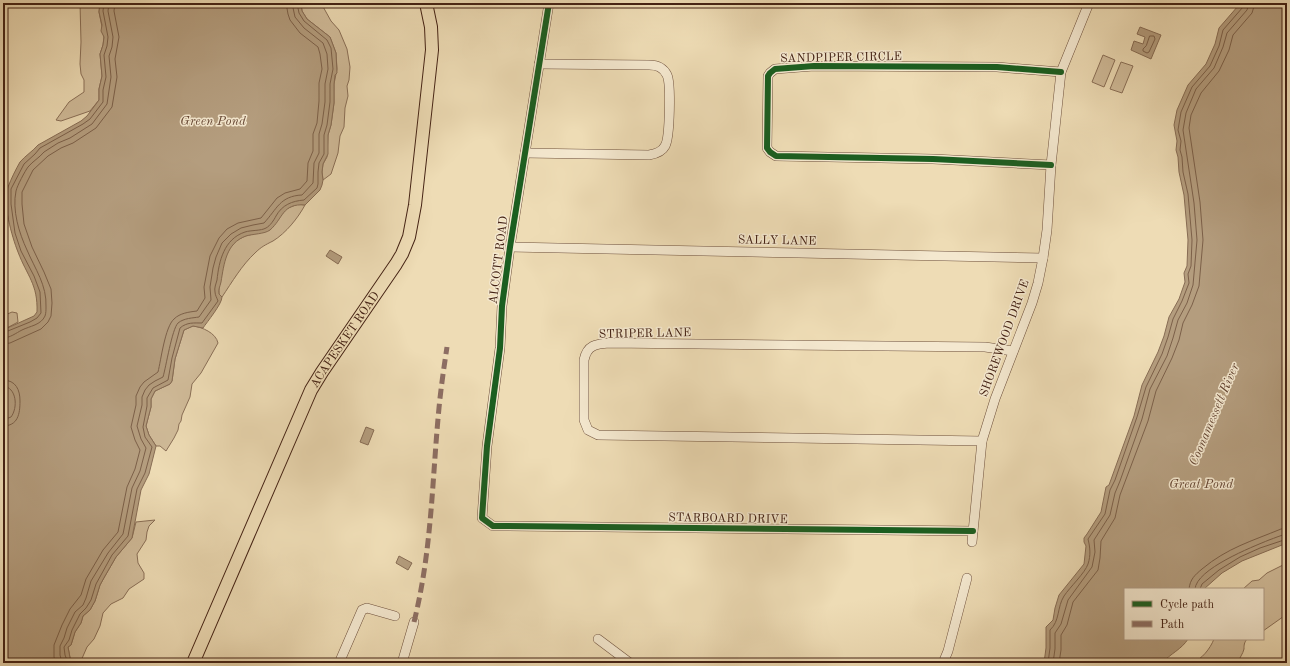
<svg xmlns="http://www.w3.org/2000/svg" width="1290" height="666" font-family="'Old Standard TT',serif">
  <rect width="100%" height="100%" fill="#eedcb5"/>
  <filter id="stains"><feTurbulence type="fractalNoise" baseFrequency=".005" numOctaves="4"/><feColorMatrix values="0 0 0 0 .2 0 0 0 0 .09 0 0 0 0 .02 0 0 0 .5 -.17"/></filter>
  <radialGradient id="worn" r=".72"><stop offset=".6" stop-color="#630" stop-opacity="0"/><stop offset="1" stop-color="#630" stop-opacity=".3"/></radialGradient>
  <g fill="#d1bc9a" stroke="#8a6f57">
    <path d="M80 3H100L99 12 104 37 103 45 100 54 102 76 99 89V100L90 111 61 121 56 120 69 102 84 92V80L81 74 80 64 81 42Z"/>
    <path d="M301 3H321L331 21 339 30 347 49 350 67 349 80 347 86 348 96 345 108 344 127 340 136 338 153 331 174 323 180 322 172 323 164 327 157 328 135 331 125 334 103V84L337 69 336 53 330 37 307 19 302 11Z"/>
    <path d="M1103 55 1115 60 1104 87 1092 82Z"/>
    <path d="M1121 62 1133 66 1122 93 1110 89Z"/>
    <path d="M298 204 305 205C298 218 286 233 273 241 265 245 261 247 255 253 242 265 232 282 222 297L219 294V288L224 260 230 248 236 241 245 236 270 230 286 209Z"/>
    <path d="M12 312 17 313 18 322 3 330V316Z"/>
    <path d="M193 326C202 327 216 333 218 343L201 373 192 384 190 397 182 415 181 421 179 424 178 430 174 438 166 451 160 446H156L149 435 146 426 151 407V399L155 391 170 384 172 381 175 359 184 330Z"/>
    <path d="M155 520 149 526 147 532 146 540 137 554 138 563 144 573V579L129 589 123 598 111 604 103 613 100 626 94 639 87 647 80 663H71L68 647 71 645 75 632 81 623 83 616 90 610 95 601 100 585 105 576 116 557 132 538 136 522Z"/>
    <path d="M1287 563V614L1263 631V589H1243L1252 581 1259 580 1267 573Z"/>
    <path d="M1214 639H1247C1244 643 1244 645 1244 649 1243 654 1239 658 1238 663H1192C1202 659 1210 649 1214 639Z"/>
  </g>
  <g fill="#b49d7e" stroke="#876c54">
    <path d="M100 3H301L302 11 307 19 330 37 336 53 337 73 335 75 334 84V103L331 125 328 135V154L323 164 322 172 323 180 322 185 320 190 305 205C282 203 283 219 270 230 265 234 252 234 246 236 226 243 224 264 221 282 220 287 218 289 219 294L222 297C222 304 207 322 203 328L193 326 184 330 175 359 172 381 170 384 155 391 151 399V407L146 426 149 435 156 446 149 474 141 490 132 538 116 557 105 576 100 585 95 601 90 610 83 616 81 623 75 632 71 645 68 647 71 663H3V413C7 407 6 398 3 391V330L34 316 37 312C38 284 27 276 18 252 12 237 2 202 8 187 11 179 16 169 20 162 25 156 33 151 38 145L81 121 87 116 99 100V89L102 76 100 54 103 45 104 37 101 31 102 25 99 12Z"/>
    <path d="M1243 3H1287V543L1242 561 1222 573 1204 589H1125V639H1188C1182 649 1170 654 1162 663H1044L1046 648V627L1053 620 1055 608 1059 595 1084 564 1086 546 1084 542V538L1087 534 1101 512 1106 487 1109 485 1134 416 1142 385 1158 352 1164 336 1169 317 1179 299 1185 282 1184 273 1187 266 1188 240 1184 195 1179 172 1178 157 1176 150 1177 141 1174 125 1177 110 1188 85 1206 64 1215 44 1219 28 1238 6Z"/>
    <path d="M1140 27 1161 35 1151 59 1131 50 1134 41 1143 44 1145 37 1137 34Z"/>
    <path d="M330 250 342 257 338 264 326 256Z"/>
    <path d="M366 427 374 430 368 445 360 442Z"/>
    <path d="M399 556 412 563 408 570 396 563Z"/>
  </g>
  <g fill="none" stroke-linecap="round" stroke-linejoin="round">
    <g stroke="#7c6049" stroke-width="1">
      <path d="M1150 36H1154L1155 39 1149 52 1147 53 1143 51V49L1146 46Z"/>
      <path d="M3 333 30 322 37 318 41 313 40 292 34 276 21 251 15 233 11 204V189L24 164 35 154 40 148 83 124 90 119 103 102V90L106 77 104 55 107 46 108 37 103 11 104 3"/>
      <path d="M3 338C10 338 16 333 22 330 30 326 41 325 45 316 46 313 46 310 46 307 47 285 35 269 27 250 19 233 12 210 16 191 17 186 25 171 28 167 33 161 39 158 44 152L58 143 70 138 92 124 107 104 111 77 109 56 112 47 113 37 108 11 109 3"/>
      <path d="M3 344 10 343 41 329 48 322 51 316 52 303 51 289 44 272 32 247 24 224 22 204V192L33 170 48 156 61 148 73 143 96 128 112 107 117 77 115 59 119 37 114 11 115 3"/>
      <path d="M3 380C16 380 20 390 20 401 20 414 18 426 3 426"/>
      <path d="M3 386C17 387 18 408 11 417L3 420"/>
      <path d="M1189 589C1190 579 1195 575 1202 569 1227 548 1252 541 1281 529L1287 528"/>
      <path d="M1195 589C1196 569 1252 547 1269 540 1275 538 1281 535 1287 534"/>
      <path d="M1200 589 1202 584 1219 570 1240 557 1260 548 1287 539"/>
      <path d="M56 663 54 657V645L62 625 70 609 81 595 86 579 103 550 118 532 127 487 135 469 140 450 135 440 131 427 136 405V396L140 387 144 382 158 372C161 360 165 327 174 319 180 313 189 312 197 311L205 298 204 287 210 256 219 238 227 229 238 223 261 218 277 198 285 193 300 189 307 181 308 163 313 151V134L317 123 319 101V83L322 69 320 54 318 47 300 33 290 20 288 14 286 3"/>
      <path d="M62 663 60 655V646L64 638 67 628 75 612 83 605 86 598 91 581 108 553 123 534 132 488 140 471 146 448 141 439 137 426 142 405V397L145 390 149 385 155 381 163 377C166 367 172 329 178 323 184 318 193 318 199 317L211 300 210 287 213 268 216 257 222 243 231 234 241 228 253 225 264 223C277 209 280 196 302 195L313 183 314 163 319 153V134L322 124 325 102V84L328 69 327 54 323 43 304 28 295 17 292 3"/>
      <path d="M68 663 65 655 64 647 69 640 72 630 80 614 86 608 91 600 96 584 112 555 128 536 137 489 145 473 152 447 145 437 143 427 147 406V398L153 388 168 380 172 358 180 328C187 322 194 323 202 323L218 301C217 298 215 295 215 292 214 288 216 284 217 280 219 261 224 239 245 232 251 230 261 231 266 228 270 226 274 220 276 216 282 205 292 201 304 200L317 188 318 184V172L319 163 324 154V135L327 125 330 102V84L333 69 331 48 327 40 304 21 299 13 297 3"/>
      <path d="M1048 663 1050 648V630C1060 621 1057 607 1064 596 1070 587 1085 573 1088 564 1091 555 1090 547 1088 539L1105 514 1110 490 1115 480 1137 417 1146 387 1162 354 1168 337 1173 319 1182 301 1189 283 1188 274 1191 266 1192 240 1188 194 1183 172 1182 157 1180 150 1181 141 1178 130 1181 112 1192 87 1210 66 1219 46 1223 30 1243 7 1244 3"/>
      <path d="M1053 663 1055 649V633L1061 624 1068 600 1092 567 1095 552 1094 540 1110 515 1115 493 1120 481 1142 419 1150 389 1167 356 1173 338 1178 320 1187 303 1193 285 1197 240 1194 203 1183 130 1186 113 1196 89 1214 68 1223 47 1227 33 1247 10 1249 3"/>
      <path d="M1059 663 1061 650V635L1067 625 1073 602 1098 570 1100 558 1101 541 1115 518 1120 495 1148 421 1156 391 1172 358 1179 340 1183 323 1192 305 1199 286 1203 240 1200 202 1189 128 1191 115 1201 93 1219 71 1229 50 1233 35 1252 13 1255 3"/>
    </g>
    <defs>
      <g id="minor">
        <path d="M549 3 510 247 502 306 500 348 487 446 482 518 493 526H500L973 531"/>
        <path d="M525 153 649 155C655 154 662 152 665 146 670 138 671 83 667 75 663 67 657 65 649 65L539 64"/>
        <path d="M1051 165 933 159 776 156 770 152 767 148 768 76 770 73 775 69 814 66 997 67 1061 72"/>
        <path d="M510 247 1043 258"/>
        <path d="M982 441 598 435 588 430 584 420V360C587 345 596 344 609 343L985 347 1013 351"/>
        <path d="M972 542 982 441 995 399 1032 303 1038 283 1043 258 1047 230 1051 165 1061 72 1089 3"/>
        <path d="M598 639 630 663"/>
        <path d="M339 663 362 610 367 608 395 616"/>
        <path d="M402 663 414 622"/>
        <path d="M943 663 948 651 967 578"/>
      </g>
      <g id="major">
        <path id="s1" d="M193 663 311 390 322 372 396 264 402 254 409 237 415 205 432 50 431 27 426 3"/>
      </g>
    </defs>
    <use href="#minor" stroke="#6e503c" stroke-width="10"/>
    <use href="#major" stroke="#442214" stroke-width="14"/>
    <use href="#minor" stroke="#f4e8cf" stroke-width="9"/>
    <use href="#major" stroke="#eedcb5" stroke-width="12"/>
    <path stroke="#8d6e63" stroke-width="5" stroke-dasharray="10 5" stroke-linecap="butt" d="M414 622C432 550 432 480 439 408 441 387 444 367 447 347"/>
    <defs>
      <g id="cycleway">
        <path d="M549 3 510 247 502 306 500 348 487 446 482 518 493 526H500L973 531"/>
        <path d="M1051 165 933 159 776 156 770 152 767 148 768 76 770 73 775 69 814 66 997 67 1061 72"/>
      </g>
    </defs>
    <use href="#cycleway" stroke="#f4e8cf" stroke-width="8"/>
    <use href="#cycleway" stroke="#1b5e20" stroke-width="6"/>
  </g>
  <g text-anchor="middle" stroke-width="3" stroke-linejoin="round" paint-order="stroke">
    <g font-size="12" fill="#442214" stroke="#f4e8cf">
      <text transform="translate(841 57) rotate(-1)" y="4">SANDPIPER CIRCLE</text>
      <text transform="translate(777 240) rotate(1)" y="4">SALLY LANE</text>
      <text transform="translate(498 260) rotate(-83)" y="4">ALCOTT ROAD</text>
      <text transform="translate(645 333) rotate(-1)" y="4">STRIPER LANE</text>
      <text transform="translate(1004 338) rotate(-70)" y="4">SHOREWOOD DRIVE</text>
      <text dy="4" stroke="none"><textPath href="#s1" startOffset="358">ACAPESKET ROAD</textPath></text>
      <text transform="translate(728 518) rotate(1)" y="4">STARBOARD DRIVE</text>
    </g>
    <g font-size="13" font-style="italic" fill="#664734" stroke="#f4e8cf">
      <text x="213" y="125">Green Pond</text>
      <text transform="translate(1213 414) rotate(-67)" y="5">Coonamessett River</text>
      <text x="1201" y="488">Great Pond</text>
    </g>
  </g>
  <rect width="1290" height="666" fill="none" stroke="#eedcb5" stroke-width="16"/>
  <rect x="4" y="4" width="1282" height="658" fill="none" stroke="#442214" stroke-width="2"/>
  <rect x="8" y="8" width="1274" height="650" fill="none" stroke="#442214"/>
  <rect x="1124" y="588" width="140" height="52" fill="#f4e8cf" stroke="#ae9984"/>
  <rect x="1132" y="601" width="20" height="6" fill="#1b5e20" stroke="#ae9984"/>
  <text x="1160" y="608" font-size="12" fill="#442214">Cycle path</text>
  <rect x="1132" y="621" width="20" height="6" fill="#8d6e63" stroke="#ae9984"/>
  <text x="1160" y="628" font-size="12" fill="#442214">Path</text>
  <rect width="100%" height="100%" filter="url(#stains)"/>
  <rect width="100%" height="100%" fill="url(#worn)"/>
</svg>
